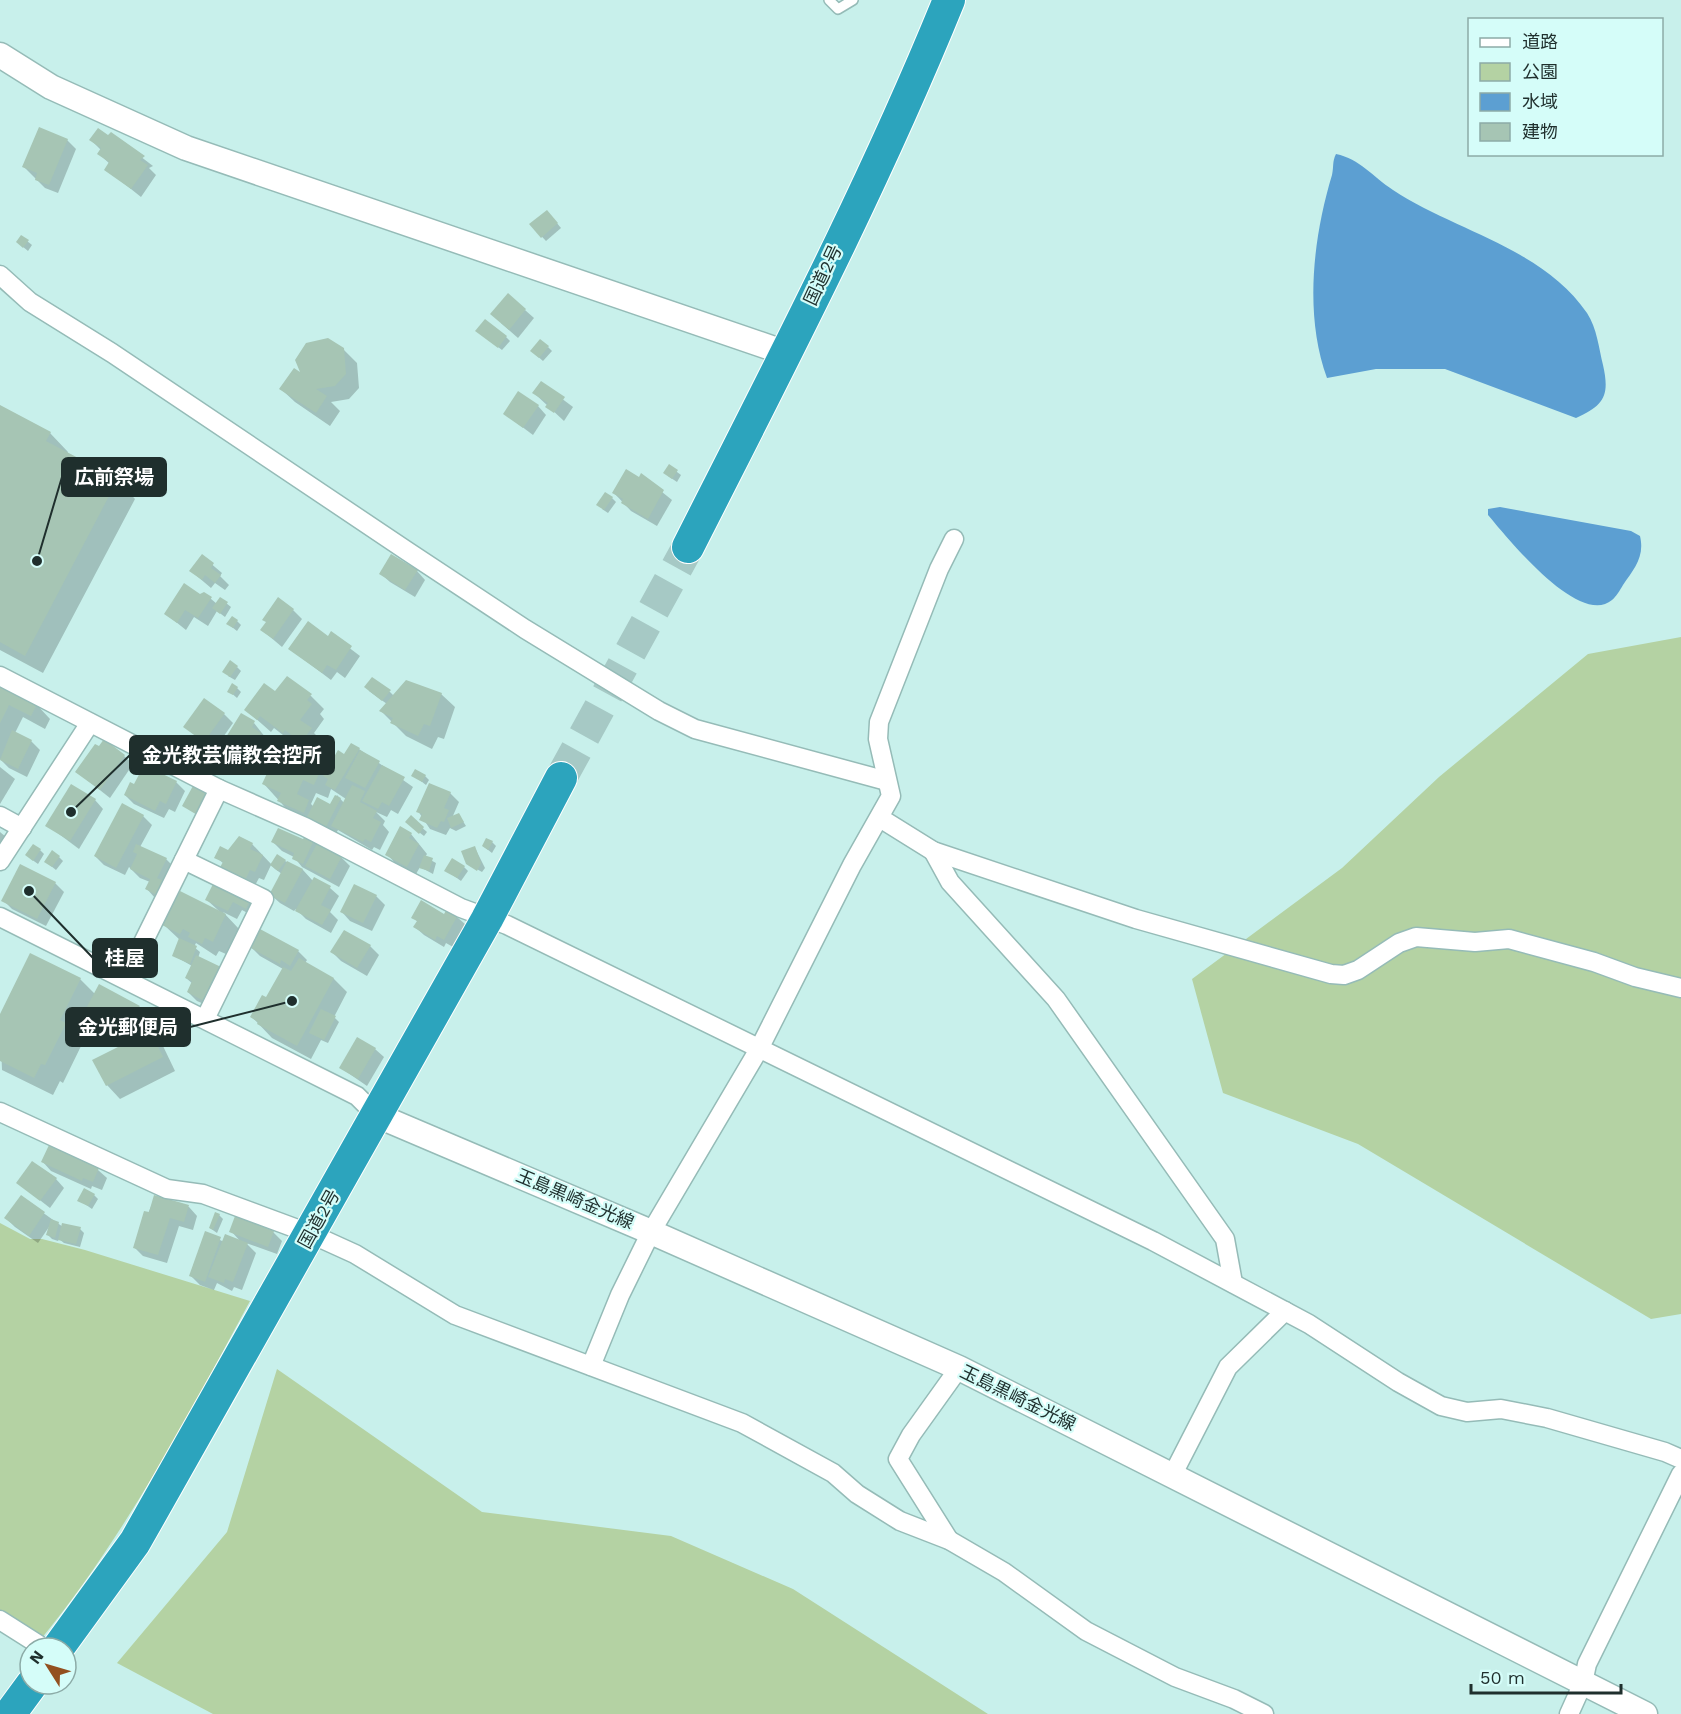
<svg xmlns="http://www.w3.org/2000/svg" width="1681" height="1714" font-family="'Work Sans','Noto Sans JP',sans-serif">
  <rect width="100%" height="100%" fill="#c8f0eb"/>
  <g fill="#b4d2a3">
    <path d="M1681 637V1314L1651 1319 1358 1144 1223 1093 1192 979 1342 868 1439 777 1588 654Z"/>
    <path d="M0 1223 30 1239H42L85 1250 250 1301C187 1418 125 1536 41 1639L0 1613Z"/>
    <path d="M277 1369 482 1512 671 1536 793 1589 988 1714H213L117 1663 227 1532Z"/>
  </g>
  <g fill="#5c9fd2">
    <path d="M1336 154C1360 159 1372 176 1393 190 1455 231 1543 248 1587 313 1597 328 1599 349 1603 365 1610 396 1604 405 1576 418L1445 369H1376L1327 378C1304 315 1313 238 1332 175 1334 166 1332 162 1336 154Z"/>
    <path d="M1500 507 1631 531 1640 536C1645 557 1634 569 1623 585 1620 590 1616 597 1612 600 1579 628 1506 536 1488 515V509Z"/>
  </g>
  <g fill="#0003" fill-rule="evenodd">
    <path d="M111 134 153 166 149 168 156 175 141 197 106 169 110 164 99 154 101 150 91 140 109 137Z"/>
    <path d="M67 140 76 149 58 193 45 188 24 167Z"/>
    <path d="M551 216 561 228 546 241 531 225Z"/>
    <path d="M22 237 32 245 28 251 22 246Z"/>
    <path d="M525 310 534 318 518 338 501 323Z"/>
    <path d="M481 334 506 337 510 341 502 350Z"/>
    <path d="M548 347 552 351 543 361 536 355Z"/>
    <path d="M343 349 357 363 359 388 349 399 331 402 340 411 330 426 295 402 281 389 304 377Z"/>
    <path d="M541 383 573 407 564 421 534 393Z"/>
    <path d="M538 406 546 415 533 435 505 414Z"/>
    <path d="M0 407 50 433 68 452 67 454 117 480 135 499 43 673 0 650Z"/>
    <path d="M669 466 681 475 677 482 668 476Z"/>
    <path d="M642 476 672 500 657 526 631 511 614 493Z"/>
    <path d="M612 498 616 502 608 513 602 509Z"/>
    <path d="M202 556 222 573 220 576 229 585 225 590 215 583 211 588 191 571Z"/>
    <path d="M417 571 425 580 415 597 390 582 381 574Z"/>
    <path d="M204 593 217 604 221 599 231 607 225 617 217 611 208 626 194 617 186 630 166 614Z"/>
    <path d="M293 610 302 619 282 647 262 630Z"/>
    <path d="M237 621 241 625 237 631 228 624Z"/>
    <path d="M331 634 360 656 345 678 337 672 331 680 290 649 329 638Z"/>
    <path d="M237 667 241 671 235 680 228 676Z"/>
    <path d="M0 687 37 705 50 719 45 729 23 717 15 733 31 741 40 750 27 777 9 768 0 759Z"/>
    <path d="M237 688 241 692 237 698 229 691Z"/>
    <path d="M369 691 390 692 394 696 441 694 455 707 444 739 438 737 432 749 406 736 381 711 387 704Z"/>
    <path d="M275 693 311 696 324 709 320 714 324 719 314 733 324 743 317 752 330 761 327 766 299 742 297 746 274 728 271 732 246 710Z"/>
    <path d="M224 714 233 723 214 750 185 727Z"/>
    <path d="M254 723 269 742 251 772 220 750Z"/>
    <path d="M359 749 413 787 398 814 391 810 387 817 376 812 385 821 383 825 389 832 380 850 374 847 372 850 338 830 335 835 292 815 264 784 321 768 326 773 345 756ZM331 789 346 799 344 803 337 795 331 806 314 807 311 804 316 793 328 798Z"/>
    <path d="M124 756 133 764 110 798 77 772Z"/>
    <path d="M0 767 15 779 0 804Z"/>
    <path d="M145 767 176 782 185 791 175 812 169 809 164 818 134 804 125 795 134 787Z"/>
    <path d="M413 775 425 776 429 780 426 785Z"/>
    <path d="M450 793 459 802 452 818 459 815 466 826 456 831 450 828 446 835 430 829 418 811Z"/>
    <path d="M95 800 103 809 79 849 47 825Z"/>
    <path d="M143 816 152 825 140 847 166 859 175 868 155 898 147 889 150 882 140 878 129 867 125 875 104 865 95 856Z"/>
    <path d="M411 818 427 832 424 836 411 826Z"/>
    <path d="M0 832 6 837 0 847Z"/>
    <path d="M411 834 427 854 425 857 436 863 433 874 420 867 416 874 395 863 387 854Z"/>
    <path d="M313 841 341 857 350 866 339 887 302 867 294 857 282 851 273 842Z"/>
    <path d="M492 842 496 846 492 853 483 846Z"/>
    <path d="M252 844 272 865 285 861 303 870 313 881 314 879 330 888 339 896 330 912 338 920 331 933 306 919 296 909 294 911 280 903 271 895 282 874 275 869 271 865 264 880 259 878 253 889 216 857Z"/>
    <path d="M475 848 485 868 482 872 468 864Z"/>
    <path d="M40 850 44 854 38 864 31 859Z"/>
    <path d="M59 857 63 861 56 870 46 862Z"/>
    <path d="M464 867 468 871 461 881 446 870Z"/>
    <path d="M55 883 64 892 46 926 12 909 3 900Z"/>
    <path d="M376 896 385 905 372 931 350 921 342 912Z"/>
    <path d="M207 900H250L259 908 255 917 242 910 237 919 223 912 239 929 226 954 219 951 216 956 196 943 194 947 200 952 198 958 213 1008 197 1001 188 992 193 984 186 978 192 966 173 955 180 940 164 925 219 911Z"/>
    <path d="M413 917H457L466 925 453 947 446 943 444 947 424 935 415 927 418 922Z"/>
    <path d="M370 946 379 955 367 976 341 961 332 952Z"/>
    <path d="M251 947 298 951 307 960 305 963 334 979 347 992 334 1017 339 1022 328 1043 321 1040 311 1059 272 1038 252 1017 266 999 283 969 260 956Z"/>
    <path d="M80 979 95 994 100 986 140 1007 148 1015 127 1034 121 1031 117 1038 87 1020 78 1038 83 1042 63 1083 60 1081 53 1095 2 1070 0 1017Z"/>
    <path d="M149 1032 163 1046 175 1071 120 1099 107 1085Z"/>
    <path d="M375 1049 384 1057 367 1086 341 1068Z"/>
    <path d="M43 1162 98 1170 107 1178 102 1190 92 1186 91 1189 51 1171Z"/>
    <path d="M56 1179 64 1188 50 1208 18 1183Z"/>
    <path d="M94 1195 98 1199 92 1209 79 1200Z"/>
    <path d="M21 1197 63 1227 80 1229 84 1233 80 1247 64 1243 59 1239 58 1241 52 1239 48 1235 49 1227 38 1243 15 1227 6 1218Z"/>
    <path d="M155 1197 189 1207 197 1216 193 1230 179 1226 167 1263 143 1256 134 1247Z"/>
    <path d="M219 1215 223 1219 217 1233 210 1228Z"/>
    <path d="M231 1231 273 1232 282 1241 277 1254 246 1243 256 1253 242 1290 234 1287 232 1291 217 1283 214 1290 200 1285 191 1276 206 1233 224 1242H241Z"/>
  </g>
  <g fill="#a6c5b4">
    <path d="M39 127 68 139 49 185 35 180 37 173 22 167Z"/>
    <path d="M98 128 108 135 111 132 145 156 140 160 148 165 131 189 104 170 109 162 97 154 101 148 89 140Z"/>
    <path d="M547 210 558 223 541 238 529 224Z"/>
    <path d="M21 235 29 240 23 248 16 242Z"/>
    <path d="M508 293 526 309 509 330 490 314Z"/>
    <path d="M485 319 507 336 498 348 475 331Z"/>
    <path d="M328 338 344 348 346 374 335 386 316 389 327 396 316 413 279 389 294 368 300 372 295 360 306 343Z"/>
    <path d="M540 339 549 346 539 358 530 351Z"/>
    <path d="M541 381 565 397 554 413 545 407 548 403 532 393Z"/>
    <path d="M518 391 539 405 523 428 503 414Z"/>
    <path d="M0 405 51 432 46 441 118 479 25 656 0 642Z"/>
    <path d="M669 464 678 470 672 479 663 473Z"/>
    <path d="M626 469 639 477 641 473 664 490 648 519 621 503 623 499 612 493Z"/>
    <path d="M605 492 613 497 604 510 596 505Z"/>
    <path d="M202 554 214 563 211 568 221 575 215 583 205 575 202 580 189 571Z"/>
    <path d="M391 554 418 570 405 590 379 574Z"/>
    <path d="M184 583 200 594 204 592 212 597 198 618 185 610 177 623 164 614Z"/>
    <path d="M220 597 228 602 220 614 212 608Z"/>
    <path d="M278 597 294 609 273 639 260 630 266 622 262 620Z"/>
    <path d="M232 616 238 620 233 628 226 624Z"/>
    <path d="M308 621 328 636 331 631 352 646 336 670 327 665 322 673 288 649Z"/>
    <path d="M230 660 238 666 230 677 222 672Z"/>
    <path d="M287 676 312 694 307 700 312 704 300 720 312 728 301 742 285 730 283 733 260 716 257 720 244 710 264 683 275 691Z"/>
    <path d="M372 677 391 690 382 701 364 687Z"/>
    <path d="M406 680 442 693 430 726 424 724 418 736 390 723 393 718 379 711Z"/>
    <path d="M232 683 238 687 233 695 227 692Z"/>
    <path d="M0 685 37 704 31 716 9 705 0 723Z"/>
    <path d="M204 698 225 713 204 742 183 727Z"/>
    <path d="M241 713 255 721 252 727 261 733 242 764 218 750Z"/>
    <path d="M12 730 32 740 18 769 0 760Z"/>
    <path d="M104 739 125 755 100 790 75 772 95 744 99 746Z"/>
    <path d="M351 743 360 748 335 790 325 785 328 779 323 776 338 750 344 754Z"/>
    <path d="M279 748 322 767 314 785 303 780 297 794 309 800 304 813 277 801 281 793 262 784Z"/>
    <path d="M360 750 380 761 365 788 345 778Z"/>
    <path d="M144 765 177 781 166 804 160 801 155 811 124 795 130 782 134 784Z"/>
    <path d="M382 765 405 777 389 806 382 802 378 809 362 801Z"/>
    <path d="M415 769 426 775 422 782 411 776Z"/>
    <path d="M429 783 451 792 444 808 449 810 444 822 441 821 437 828 419 820 422 814 416 812Z"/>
    <path d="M71 784 96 799 70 841 45 826Z"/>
    <path d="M194 784 212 794 199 816 182 806Z"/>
    <path d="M352 785 365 791 360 802 377 811 373 818 381 822 371 842 365 839 363 842 331 826Z"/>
    <path d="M335 795 341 798 326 827 307 817 317 797 330 804Z"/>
    <path d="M122 803 144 815 116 868 94 856Z"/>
    <path d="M459 813 464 822 451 828 447 818Z"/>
    <path d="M411 815 424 827 419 834 405 822Z"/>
    <path d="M400 826 412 833 409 838 419 844 407 867 385 855Z"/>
    <path d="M278 828 303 839 305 836 314 840 303 864 292 859 294 853 271 842Z"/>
    <path d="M239 836 253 843 250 849 263 855 255 872 250 870 244 882 219 869 223 862 214 858 220 846 228 850Z"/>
    <path d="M486 838 493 841 488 850 482 846Z"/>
    <path d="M33 844 41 849 33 861 25 855Z"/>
    <path d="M136 844 167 858 157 878 166 882 159 896 145 889 150 879 130 869 137 854 133 852Z"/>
    <path d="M317 844 342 856 330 879 305 866Z"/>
    <path d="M475 846 481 863 477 871 466 864 461 851Z"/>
    <path d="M52 850 60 856 52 867 44 862Z"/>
    <path d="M277 854 286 860 278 871 270 865Z"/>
    <path d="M424 855 433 858 429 871 419 868Z"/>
    <path d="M452 858 465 866 457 878 444 871Z"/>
    <path d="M287 861 303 869 285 903 269 895Z"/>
    <path d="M20 864 56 882 37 919 1 901Z"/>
    <path d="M314 877 331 886 321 905 331 910 322 925 295 911Z"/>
    <path d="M215 880 251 898 246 909 233 902 228 911 205 900Z"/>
    <path d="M354 884 377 895 363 923 340 912Z"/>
    <path d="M180 891 226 914 213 942 205 938 202 944 188 937 190 933 183 929 180 934 162 925Z"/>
    <path d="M421 900 444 914 447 909 458 915 444 940 437 936 435 940 413 927 417 921 411 918Z"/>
    <path d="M260 929 299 950 290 966 281 960 280 964 249 947Z"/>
    <path d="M344 930 371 945 357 968 330 952Z"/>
    <path d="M179 938 197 946 190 964 172 956Z"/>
    <path d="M30 953 81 978 60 1020 66 1023 45 1065 41 1064 34 1078 0 1061V1014Z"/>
    <path d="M196 955 221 967 204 1001 187 992 192 981 185 978Z"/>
    <path d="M299 958 334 978 297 1046 257 1024 258 1022 250 1017 262 995 266 997 283 967 291 971Z"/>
    <path d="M99 984 140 1006 117 1026 112 1024 108 1030 82 1016Z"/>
    <path d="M321 1009 336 1016 324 1040 309 1033Z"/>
    <path d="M150 1031 163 1057 106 1086 92 1060Z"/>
    <path d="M357 1037 376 1048 358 1079 339 1068Z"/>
    <path d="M49 1145 99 1168 93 1182 83 1178 82 1181 41 1162Z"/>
    <path d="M32 1161 57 1178 40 1201 16 1183Z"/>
    <path d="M84 1188 95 1194 88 1206 77 1201Z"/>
    <path d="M21 1195 45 1212 29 1236 4 1218Z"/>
    <path d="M154 1195 189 1205 184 1222 170 1218 158 1255 133 1248 144 1211 149 1212Z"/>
    <path d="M215 1212 220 1214 213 1230 209 1228Z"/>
    <path d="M235 1216 274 1231 268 1247 229 1232Z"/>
    <path d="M51 1219 59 1222 55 1238 46 1235Z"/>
    <path d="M62 1223 81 1227 76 1244 58 1240Z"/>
    <path d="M205 1231 221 1237 205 1282 189 1276Z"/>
    <path d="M225 1234 248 1243 233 1282 225 1279 224 1283 208 1277Z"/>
  </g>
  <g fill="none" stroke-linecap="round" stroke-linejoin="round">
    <path stroke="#a6c9c5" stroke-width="32" stroke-dasharray="32 16" stroke-linecap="butt" d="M561 778 688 547"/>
    <defs>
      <path id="lane" d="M829 0 838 9 853 0"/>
      <g id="street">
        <path d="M0 275 30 302 112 353 407 551 525 629 659 711 695 729 887 781"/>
        <path d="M0 676 219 789 305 827 461 908 507 925 1153 1241 1309 1324 1398 1382 1441 1406 1467 1412 1501 1409 1547 1418 1665 1452 1681 1459"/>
        <path d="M0 816 22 828"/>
        <path d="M880 818 933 851 1136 919 1331 974 1344 975 1358 970 1399 943 1416 937 1475 942 1509 939 1594 962 1635 977 1681 988"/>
        <path d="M933 851 950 882 1056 999 1225 1239 1233 1283"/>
        <path d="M184 860 264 899 205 1019"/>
        <path d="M0 861 90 723"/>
        <path d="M0 917 357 1096 376 1115"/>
        <path d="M125 979 219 789"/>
        <path d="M0 1112 167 1189 203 1194 311 1234 355 1254 455 1315 742 1423 833 1473 857 1494 900 1521 949 1540 1004 1572 1086 1631 1175 1677 1234 1699 1264 1714"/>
        <path d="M591 1366 620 1295 651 1232 759 1049 852 865 891 796 878 739 879 722 939 569 954 539"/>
        <path d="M1173 1474 1228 1367 1285 1311"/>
        <path d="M949 1540 898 1459 911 1435 959 1368"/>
        <path d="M0 1620 44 1648"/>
        <path d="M1569 1714 1583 1683 1587 1664 1681 1474"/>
      </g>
      <g id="secondary">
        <path d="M0 55 51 87 186 148 786 353"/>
        <path d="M376 1115 651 1232 959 1368 1645 1714"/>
      </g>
      <g id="highway">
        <path d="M688 547C779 367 873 187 949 0"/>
        <path d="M58 1648 135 1542 487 919 561 778"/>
        <path d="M10 1714 32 1684"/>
      </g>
    </defs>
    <use href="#lane" stroke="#95bbb7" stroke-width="12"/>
    <use href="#street" stroke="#95bbb7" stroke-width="21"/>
    <use href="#secondary" stroke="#95bbb7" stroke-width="27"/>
    <use href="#highway" stroke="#fff" stroke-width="34"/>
    <use href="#lane" stroke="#fff" stroke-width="9"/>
    <use href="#street" stroke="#fff" stroke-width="18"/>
    <use href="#secondary" stroke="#fff" stroke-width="24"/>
    <use href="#highway" stroke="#2ca4bd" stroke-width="32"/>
  </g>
  <g text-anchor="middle" stroke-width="4.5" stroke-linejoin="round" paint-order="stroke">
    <g font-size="18" fill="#1f2f2d" stroke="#d5fdf9">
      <text transform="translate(823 275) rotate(-65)" y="6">国道2号</text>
      <text transform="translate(575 1199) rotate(23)" y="6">玉島黒崎金光線</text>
      <text transform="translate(319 1219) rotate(-61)" y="6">国道2号</text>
      <text transform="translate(1018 1398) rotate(26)" y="6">玉島黒崎金光線</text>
    </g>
  </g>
  <path fill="none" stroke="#1f2f2d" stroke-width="2" d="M37 561L62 477M71 812L130 755M29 891L93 958M292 1001L190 1027"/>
  <g fill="#1f2f2d" stroke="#d5fdf9" stroke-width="2">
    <circle cx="37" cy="561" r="6"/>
    <circle cx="71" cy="812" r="6"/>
    <circle cx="29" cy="891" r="6"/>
    <circle cx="292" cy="1001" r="6"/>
  </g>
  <g fill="#1f2f2d" stroke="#1f2f2d" stroke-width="2">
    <rect x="62" y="458" width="104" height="38" rx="6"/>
    <rect x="130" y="736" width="204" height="38" rx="6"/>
    <rect x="93" y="939" width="64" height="38" rx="6"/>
    <rect x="66" y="1008" width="124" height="38" rx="6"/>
  </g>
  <g font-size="20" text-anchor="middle" font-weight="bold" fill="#fff">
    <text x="114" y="484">広前祭場</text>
    <text x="232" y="762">金光教芸備教会控所</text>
    <text x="125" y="965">桂屋</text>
    <text x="128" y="1034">金光郵便局</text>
  </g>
  <rect x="1468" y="18" width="195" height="138" fill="#d5fdf9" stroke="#8caba7" stroke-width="1.5"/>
  <rect x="1480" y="38" width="30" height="9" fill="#ffffff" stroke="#8caba7" stroke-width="1.5"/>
  <text x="1522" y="48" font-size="18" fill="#1f2f2d">道路</text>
  <rect x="1480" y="63" width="30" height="18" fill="#b4d2a3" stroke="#8caba7" stroke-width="1.5"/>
  <text x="1522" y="78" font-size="18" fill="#1f2f2d">公園</text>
  <rect x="1480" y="93" width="30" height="18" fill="#5c9fd2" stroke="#8caba7" stroke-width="1.5"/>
  <text x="1522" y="108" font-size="18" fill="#1f2f2d">水域</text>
  <rect x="1480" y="123" width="30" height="18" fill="#a6c5b4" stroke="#8caba7" stroke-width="1.5"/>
  <text x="1522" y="138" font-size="18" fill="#1f2f2d">建物</text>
  <g transform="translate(48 1666) rotate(307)"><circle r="28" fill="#d5fdf9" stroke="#8caba7" stroke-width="1.5"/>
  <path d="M0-4.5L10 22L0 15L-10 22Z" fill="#935020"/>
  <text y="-9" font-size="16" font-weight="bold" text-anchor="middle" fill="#1f2f2d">N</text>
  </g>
  <path d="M1471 1684v9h150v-9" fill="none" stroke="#1f2f2d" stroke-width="3"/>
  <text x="1480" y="1684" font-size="18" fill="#1f2f2d" stroke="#d5fdf9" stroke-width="4.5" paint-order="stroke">50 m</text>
</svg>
